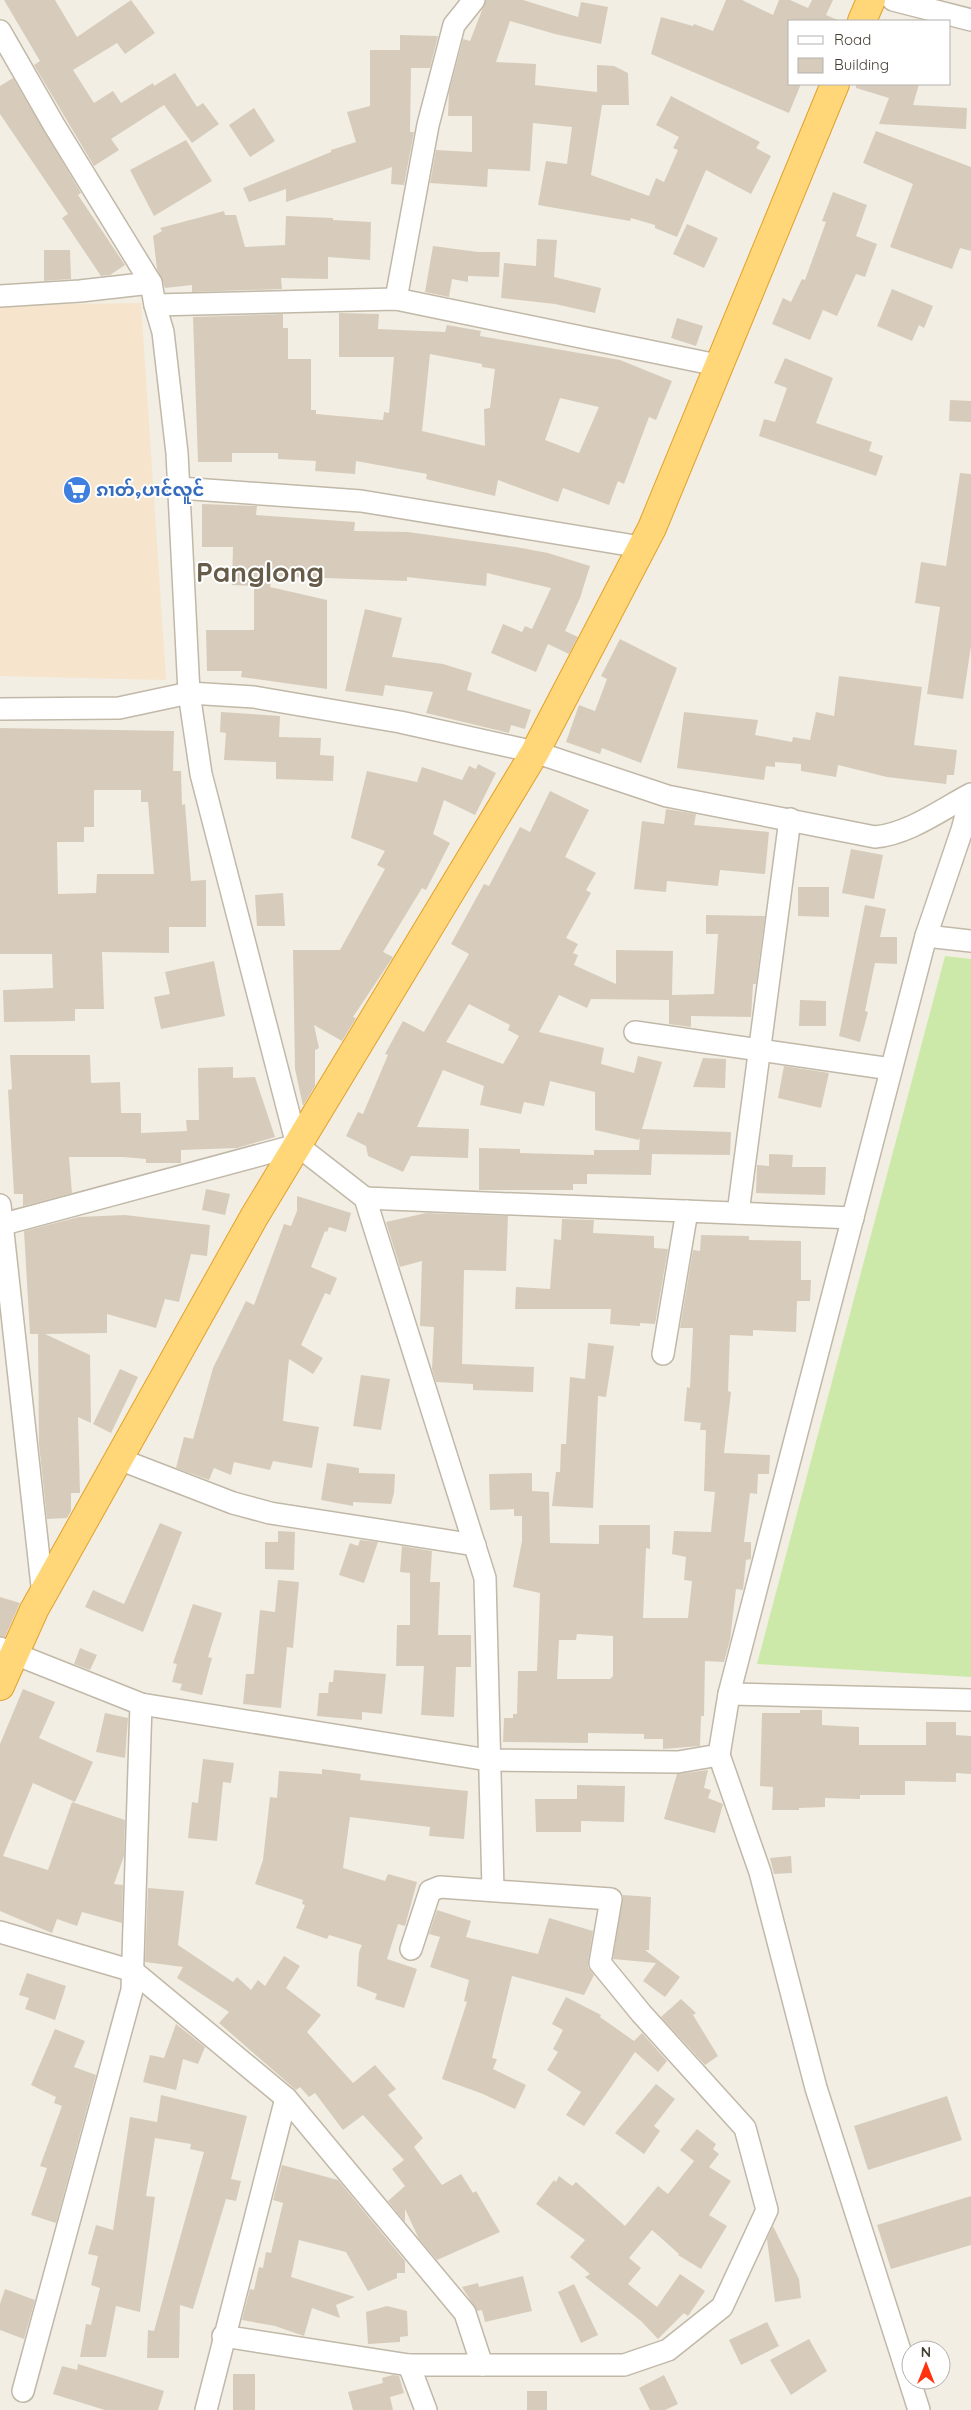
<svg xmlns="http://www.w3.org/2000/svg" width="971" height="2410" font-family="Quicksand,'Noto Sans Myanmar',sans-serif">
  <rect width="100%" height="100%" fill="#f2eee3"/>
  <path fill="#f6e5cc" d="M141 303 166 680 0 676V305Z"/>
  <path fill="#cce9a9" d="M945 956 971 959V1677L757 1664Z"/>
  <g fill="#d7ccbb" fill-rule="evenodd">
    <path d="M4 0H55L77 37 131 0 155 33 125 54 117 43 73 70 94 103 113 91 121 103 153 83 154 86 175 73 197 107 203 103 219 124 192 143 164 105 111 139 119 150 94 166 34 65 40 61Z"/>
    <path d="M486 0H523L578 17 581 2 608 7 601 44 555 34 510 21 496 62 536 64 535 85 597 92V65L614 66 628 73 629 105H602L591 175 649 196 656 178 664 182 678 150 673 148 679 137 656 125 671 96 760 142 756 148 771 156 751 194 706 170 677 237 655 228V225L631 218 630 221 538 205 546 161 567 164 572 127 533 123 530 171 488 169 487 187 430 183 436 150 472 152V116H448L449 92 463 39 470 41Z"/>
    <path d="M726 0H742L773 15 779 0H790L808 8 812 0H833L826 15 840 21H790V84H801L789 113 651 54 661 17 693 26 694 24 713 31Z"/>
    <path d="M400 35 438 36 430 68H411L410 132H414L404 185 391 184 392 167 286 202V189L249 202 243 188 331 152V150L356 142 347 112 370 106V50H400Z"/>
    <path d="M13 78 81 193 78 195 125 265 110 275 101 276 62 218 68 214 0 114V86Z"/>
    <path d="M856 84H919L913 105 967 108 966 129 879 124 889 98 856 88Z"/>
    <path d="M254 108 275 141 250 157 229 125Z"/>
    <path d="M876 131 971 167V251L960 248 952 269 890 247 913 184 863 163Z"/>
    <path d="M186 140 212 181 154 216 130 170Z"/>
    <path d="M833 192 867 205 856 236 877 244 865 277 856 274 837 316 823 310 810 340 772 324 783 298 791 302 802 279 805 280 826 222 822 221Z"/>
    <path d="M224 211 225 215H236L245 247 285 245 286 216 333 218V220L371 222 370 260 328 257V279L281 278 282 289 192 292V285L165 288 157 269 153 236 162 231 160 228Z"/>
    <path d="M687 224 718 238 704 268 673 254Z"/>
    <path d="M537 239 557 240 554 277 601 288 595 313 555 304 501 298 504 263 536 266Z"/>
    <path d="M433 246 478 252H500L499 277 468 276V282L452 279 449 297 425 292Z"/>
    <path d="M44 250H70L71 279 44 281Z"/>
    <path d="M892 289 933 306 924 328 919 325 912 341 877 326Z"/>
    <path d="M339 313 379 314 378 329 445 332 447 325 481 331 480 336 620 360 672 381 656 420 649 417 624 484 618 481 609 505 563 488 558 502 498 480 495 496 426 479 427 474 356 461 355 474 315 471 316 461 278 459V453H232V462H198L193 317 283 314V328H288V359H311V410H316V414L383 420 384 412 389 413 394 357H339ZM430 354 482 364V367L495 369 490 408 484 409 485 446 422 431ZM560 398 599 407 579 453 545 440Z"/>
    <path d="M677 318 703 326 696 346 671 338Z"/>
    <path d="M785 358 833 378 816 423 872 442 869 451 883 456 876 476 759 436 764 419 775 422 787 388 774 383Z"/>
    <path d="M950 400 971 401V422L949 421Z"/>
    <path d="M960 473 971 474V646L963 699 927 694 940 607 915 603 921 562 946 566Z"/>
    <path d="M202 504 257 506 256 515 355 522 354 531 408 532 516 547 548 553 590 566 580 598 565 631 578 637 569 654 548 644 536 672 491 653 503 624 522 632 525 626 532 629 551 588 487 573 486 586 407 577V581L272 576 270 587 327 600V689L241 677 242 671H207L206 630H254V586L232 585 233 547H202Z"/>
    <path d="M365 609 402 618 392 657 443 664 472 673 467 690 531 710 525 729 511 725 509 733 426 713 433 692 385 685 383 696 345 691Z"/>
    <path d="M620 639 677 668 641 763 602 748 600 754 566 742 579 705 595 711 607 679 601 676Z"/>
    <path d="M839 676 922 687 914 745 957 750 954 775H947L946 784 887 777 838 765 836 777 801 771V764L775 762V767L766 766 764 780 677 768 684 712 758 720 755 735 792 742 793 737 810 740 816 712 834 716Z"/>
    <path d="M221 712 280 716 279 737 321 738 320 755 334 756 333 781 276 779V762L224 760 226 733 220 732Z"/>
    <path d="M0 728 174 731 173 771H181L182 805 185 804 191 881 206 880V927H169V953L102 952 104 1009H75V1021L4 1022 3 990 53 988 52 954H0ZM94 790H141V802H148L154 874H97L96 893 58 894 57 842H84V827H94Z"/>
    <path d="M478 764 496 773 475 815 444 800 433 834 450 843 426 890 422 888 383 952 393 957 353 1017 356 1018 342 1041 314 1025 319 1048 315 1050V1086L303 1106 295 1069 293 950H340L385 869 377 865 385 851 351 838 367 771 417 782 422 767 462 780 469 766 476 769Z"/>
    <path d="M550 791 589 810 565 857 596 873 586 890 591 893 566 938 578 944 573 953 578 955 574 965 616 984V950L673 951 672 995 714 994 718 934H706V915L765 916 756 984H753L751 1017 691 1016V1027L669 1024V1000L591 999 587 1008 559 995 539 1032 604 1048 601 1064 634 1073 638 1056 662 1062 642 1129 731 1132 730 1155 652 1154 651 1175 587 1174V1184H573V1190H479V1148L520 1149V1153L594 1155V1150H639L640 1137 639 1140 595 1130V1092L550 1081 544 1106 524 1102 521 1114 480 1105 484 1086 443 1070 417 1127 469 1129 468 1158 411 1156 403 1172 368 1156 366 1146 346 1136 358 1112 363 1114 388 1055 385 1054 403 1021 424 1032 469 954 451 944 484 884 489 886 520 827 530 832ZM469 1004 510 1025 508 1030 519 1036 503 1064 446 1042Z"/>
    <path d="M666 809 696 814 694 825 769 832 765 874 720 870 718 886 667 881 666 892 634 889 642 821 664 824Z"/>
    <path d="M851 849 883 855 874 899 842 893Z"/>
    <path d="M798 887H829V917L798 916Z"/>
    <path d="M283 893 285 926H257L255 895Z"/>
    <path d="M865 905 886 909 880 937H897V964L875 963 865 1011 868 1012 860 1042 839 1036Z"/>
    <path d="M214 961 225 1016 161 1029 154 997 170 994 165 972Z"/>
    <path d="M800 1000 826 1001V1026H799Z"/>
    <path d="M10 1055H90L91 1083 120 1082 121 1113H141V1133L187 1131 186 1120H199L198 1068 233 1067V1078L255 1077 275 1137 237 1148 181 1150V1163H146V1159L123 1157H69L72 1193 23 1206V1194H14L8 1090 12 1089Z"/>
    <path d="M703 1058 726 1059 725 1088 693 1087Z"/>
    <path d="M784 1066 829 1073 821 1108 778 1098Z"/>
    <path d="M769 1154 793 1155 792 1167H826L825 1195 756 1193 757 1165 769 1166Z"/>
    <path d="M206 1189 230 1194 225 1215 202 1210Z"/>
    <path d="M297 1196 351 1213 346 1232 329 1227 327 1232 325 1231 311 1267 337 1278 330 1295 325 1293 301 1345 323 1358 313 1374 289 1359 283 1421 319 1427 312 1468 273 1461 270 1470 234 1462 231 1475 214 1468 209 1480 176 1468 184 1437 193 1439 213 1368 246 1301 254 1305 284 1224 291 1226 297 1211Z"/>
    <path d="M426 1213 508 1216 506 1271 464 1270 462 1364 534 1367 533 1392 473 1390V1384L436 1382 432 1369 434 1327 420 1326 422 1261 400 1267 386 1222Z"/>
    <path d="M125 1215 210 1225 207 1256 191 1254 179 1302 165 1299 156 1328 107 1314V1333L45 1334 90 1355 91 1423 78 1417 80 1493H71V1511L67 1518 47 1519 39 1444 38 1334H30L24 1231 79 1217Z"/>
    <path d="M562 1219 594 1220 593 1233 654 1236V1248L668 1249 655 1324 640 1323V1326L610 1324 611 1309H515L516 1287 550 1289 554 1239 561 1240Z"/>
    <path d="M701 1235 749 1236V1240L801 1241V1280H811L810 1301H797L796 1332 753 1330V1336L730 1335 728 1391 731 1392 724 1453 770 1455 769 1474H758L757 1494 750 1493 744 1542H751V1559L746 1560 743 1590 736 1589 730 1640 724 1662 705 1661 704 1716H701L700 1746 663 1749V1739H644V1734L588 1733V1743L503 1742 504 1718H513V1714H517L518 1671H537L540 1593 513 1587 522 1541V1516H514V1509L490 1510 489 1474 532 1473V1491L549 1492 550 1543 599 1544V1525H650V1549L646 1548 643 1618H688L692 1581 684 1580 686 1557 672 1554 674 1531 711 1532 715 1492 704 1491 706 1430H700L701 1423 684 1421 687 1387 690 1388 693 1328H680L693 1250 700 1251ZM577 1634 613 1636V1676L610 1679H557L559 1640H576Z"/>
    <path d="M588 1343 614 1346 606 1397 598 1396 593 1508 552 1506 556 1472H560L561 1444H566L570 1377 585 1379Z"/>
    <path d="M120 1369 138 1377 111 1433 93 1424Z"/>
    <path d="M361 1375 390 1379 381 1430 353 1426Z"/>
    <path d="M327 1463 359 1468V1473L395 1474 394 1493 391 1504 353 1502V1506L321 1500Z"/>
    <path d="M160 1523 182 1532 143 1632 85 1607 93 1590 124 1604Z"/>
    <path d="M278 1531 295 1532 294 1570 265 1569V1542H278Z"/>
    <path d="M360 1540 378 1542 364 1583 339 1575 350 1543 358 1546Z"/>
    <path d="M402 1546 432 1551 430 1582H440L438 1635H471V1667H456L454 1717 421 1715 424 1666H396L397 1625H410V1573L400 1572Z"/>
    <path d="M278 1580 299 1582 293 1648 287 1647 281 1708 243 1704 246 1674H254L260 1610 275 1612Z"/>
    <path d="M0 1597 20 1603 5 1637 0 1636Z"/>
    <path d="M193 1604 222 1613 208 1657 212 1658 202 1695 180 1690 182 1684 172 1682 177 1664 173 1663Z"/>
    <path d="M80 1648 97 1655 90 1670 74 1664Z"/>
    <path d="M334 1670 386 1674 382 1714 362 1712V1720L317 1716 319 1693H328L329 1682H333Z"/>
    <path d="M23 1689 55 1702 39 1738 93 1762 75 1802 33 1783 3 1856 48 1870 72 1802 125 1820 124 1856 114 1884 123 1885 122 1923 82 1912 77 1926 57 1919 52 1933 0 1911V1744Z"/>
    <path d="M800 1710H822V1725L859 1727V1745H926V1722H956V1735L971 1736V1774L956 1773V1782L905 1781V1795H860V1799L825 1798V1807L799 1808V1810H772L773 1787 760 1786 762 1713H800Z"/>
    <path d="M105 1713 128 1718 125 1758 96 1752Z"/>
    <path d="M203 1759 234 1763 231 1783 223 1782 217 1841 188 1838 192 1802 198 1803Z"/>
    <path d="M322 1769 361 1774 360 1780 468 1791 464 1839 429 1836 430 1827 350 1817 343 1868 385 1881 388 1874 417 1882 405 1926 398 1924 387 1959 417 1969 404 2008 375 1999 377 1994 357 1986 359 1952 362 1945 329 1935 327 1939 296 1928 305 1905 302 1904 303 1900 255 1884 263 1860 270 1797 277 1798 279 1771 322 1774Z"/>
    <path d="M708 1770 704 1788 711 1790 708 1798 723 1804 715 1833 664 1819 677 1774Z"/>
    <path d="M577 1785 625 1786 624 1822 581 1821V1832H536L535 1799H577Z"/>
    <path d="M791 1856 792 1873 774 1874 770 1858Z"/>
    <path d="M148 1888 184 1891 178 1945 233 1982 237 1977 251 1990 258 1980 265 1986 284 1956 300 1966 286 1988 321 2015 307 2032 353 2083 375 2065 396 2089 388 2095 423 2138 414 2147 442 2185 461 2174 473 2193 476 2191 500 2232 437 2260 419 2239 405 2209V2222L388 2201 405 2186 392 2169 404 2160 363 2115 343 2130 315 2093 309 2097 300 2087 296 2090 219 2023 229 2012 177 1978 183 1967 145 1962Z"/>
    <path d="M623 1895 651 1897 649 1950H645L680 1977 665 1997 643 1981 656 1963 613 1959Z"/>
    <path d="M437 1910 471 1921 466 1937 538 1954 549 1918 593 1931 588 1961V1967L594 1975 584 1995 512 1976 492 2058 497 2059 493 2069 526 2085 515 2109 483 2094 442 2079 467 2002 464 2001 469 1980 430 1967 440 1937 429 1934Z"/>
    <path d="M27 1973 66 1986 55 2020 25 2009 29 1998 19 1995Z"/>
    <path d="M566 1997 601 2015 600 2017 634 2041 642 2033 667 2061 658 2072 635 2052 584 2126 566 2115 581 2092 547 2070 558 2052 553 2049 563 2030 552 2024Z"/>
    <path d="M681 1999 696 2013 693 2015 718 2056 705 2065 661 2017Z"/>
    <path d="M176 2024 205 2047 198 2064 183 2059 176 2090 143 2082 150 2055 164 2058Z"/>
    <path d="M55 2029 85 2041 74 2067 96 2075 56 2223 31 2215 47 2168 40 2166 62 2106 54 2103 56 2097 31 2085Z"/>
    <path d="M656 2084 675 2099 654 2126 660 2131 644 2154 615 2133Z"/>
    <path d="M161 2095 247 2116 231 2179 241 2181 236 2201 226 2199 193 2309 180 2305 179 2358H147L148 2330 154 2331 204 2152 190 2149 191 2144 155 2138 146 2196 155 2197 140 2312 116 2306 106 2357H80L86 2324 91 2325 100 2288 91 2285 98 2256 88 2254 96 2225 113 2230 130 2117 157 2122Z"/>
    <path d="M947 2096 962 2140 868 2170 854 2126Z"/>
    <path d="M697 2129 716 2144 713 2149 719 2154 709 2167 731 2181 709 2215 727 2226 701 2269 678 2255 679 2254 652 2230 629 2258 641 2268 628 2284 657 2307 680 2274 705 2291 688 2316 684 2313 658 2339 641 2321 585 2277 590 2274 570 2257 585 2240 536 2204 554 2180 556 2182 559 2176 572 2186 576 2182 625 2226 658 2186 668 2194 694 2161 680 2150Z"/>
    <path d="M282 2165 338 2180 405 2261V2273H397V2278L368 2291 346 2252 299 2240 291 2277 355 2297 336 2305 340 2318 312 2308 304 2336 275 2326 242 2320 250 2289 254 2290 259 2267 263 2268 266 2252 271 2253 283 2203 273 2200Z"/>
    <path d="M971 2196V2245L891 2269 877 2225Z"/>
    <path d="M773 2226 799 2279 801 2298 775 2302 767 2239Z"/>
    <path d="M523 2276 532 2311 485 2322 482 2310 477 2311 462 2287 478 2283 479 2287Z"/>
    <path d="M574 2284 598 2335 581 2343 558 2292Z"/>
    <path d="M5 2289 35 2300 24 2339 0 2330V2304Z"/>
    <path d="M387 2306 407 2311 408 2336 400 2337V2342L368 2344 366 2312Z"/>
    <path d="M767 2322 779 2346 741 2365 729 2340Z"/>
    <path d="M809 2339 827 2371 791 2395 770 2360Z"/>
    <path d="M78 2364 164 2391 158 2410H105L53 2394 62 2366 77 2370Z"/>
    <rect x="233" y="2374" width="22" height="36"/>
    <path d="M393 2375 399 2376 404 2393 390 2397 393 2410H353L348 2392 383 2383 382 2378Z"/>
    <path d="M664 2375 678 2404 665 2410H650L639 2388Z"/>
    <rect x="527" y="2391" width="20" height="19"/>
  </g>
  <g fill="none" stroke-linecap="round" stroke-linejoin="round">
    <defs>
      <g id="minor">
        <path d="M893 0 971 20"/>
        <path d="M0 31 54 125 151 283 155 305 163 332 177 453 189 693 201 774 297 1145 365 1198 485 1578 493 1890"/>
        <path d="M0 296 80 291 151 283"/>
        <path d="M396 299 428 125 454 25 474 0"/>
        <path d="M155 305 396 299 717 365"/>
        <path d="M179 488 361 501 641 547"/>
        <path d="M0 709 119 708 189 693 254 697 400 722 535 752 667 796 875 837C909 834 942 809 971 794"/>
        <path d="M926 936 971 941"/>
        <path d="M635 1032 891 1069"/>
        <path d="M365 1198 853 1218"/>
        <path d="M0 1205 43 1595"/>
        <path d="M738 1213 790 819"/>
        <path d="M0 1225 297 1145"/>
        <path d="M663 1354 687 1211"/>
        <path d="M119 1459 233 1503 270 1513 475 1545"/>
        <path d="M0 1648 141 1704 488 1760 678 1762 719 1755 729 1694 926 936 962 830 971 796"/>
        <path d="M729 1694 971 1700"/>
        <path d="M719 1755 760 1872 816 2088 919 2410"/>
        <path d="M0 1932 133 1971 286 2098 465 2313 482 2365"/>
        <path d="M223 2336 409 2365H624L668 2350 722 2307 767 2210 745 2128 641 2013 600 1963 611 1899 440 1887 430 1891 411 1949"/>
        <path d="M409 2365 426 2410"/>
        <path d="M23 2391 132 1990 141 1704"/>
        <path d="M206 2410 286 2098"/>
      </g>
      <g id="trunk">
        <path d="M862 21 871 0"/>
        <path d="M0 1686 34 1610 254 1217 535 752 652 528 835 84"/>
      </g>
    </defs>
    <use href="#minor" stroke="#c1b8a8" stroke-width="24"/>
    <use href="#trunk" stroke="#e3a12c" stroke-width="30"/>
    <use href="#minor" stroke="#fff" stroke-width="21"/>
    <use href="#trunk" stroke="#ffd678" stroke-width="28"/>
  </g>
  <defs>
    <symbol id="supermarket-disc" viewBox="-11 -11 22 22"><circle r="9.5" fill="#3f7fe0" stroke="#fff"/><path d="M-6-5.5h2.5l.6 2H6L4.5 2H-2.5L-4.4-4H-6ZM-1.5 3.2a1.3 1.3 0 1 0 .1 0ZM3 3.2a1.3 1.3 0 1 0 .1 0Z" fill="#fff"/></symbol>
  </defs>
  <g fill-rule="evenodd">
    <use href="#supermarket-disc" x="61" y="474" width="32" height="32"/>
  </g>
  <g text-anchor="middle" stroke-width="4" stroke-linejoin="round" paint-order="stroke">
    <g font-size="18" font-weight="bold" fill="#366cbe" stroke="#fff" text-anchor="start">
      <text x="96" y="496">ၵၢတ်ႇပၢင်လူင်</text>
    </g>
    <g font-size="28" font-weight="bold" fill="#675c4a" stroke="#fff">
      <text x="260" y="582">Panglong</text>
    </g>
  </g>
  <rect x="788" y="20" width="162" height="65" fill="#ffffff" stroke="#b4b1ad"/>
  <rect x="798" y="36" width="25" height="8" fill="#ffffff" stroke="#b4b1ad"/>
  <text x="834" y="45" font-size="15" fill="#443d33">Road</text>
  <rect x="798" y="58" width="25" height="15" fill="#d7ccbb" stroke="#b4b1ad"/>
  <text x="834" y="70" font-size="15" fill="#443d33">Building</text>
  <g transform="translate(926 2365)"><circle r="24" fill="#ffffff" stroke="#b4b1ad"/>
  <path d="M0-4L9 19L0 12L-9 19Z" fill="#ff330d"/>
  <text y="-8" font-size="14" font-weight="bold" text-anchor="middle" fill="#443d33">N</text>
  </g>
</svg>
